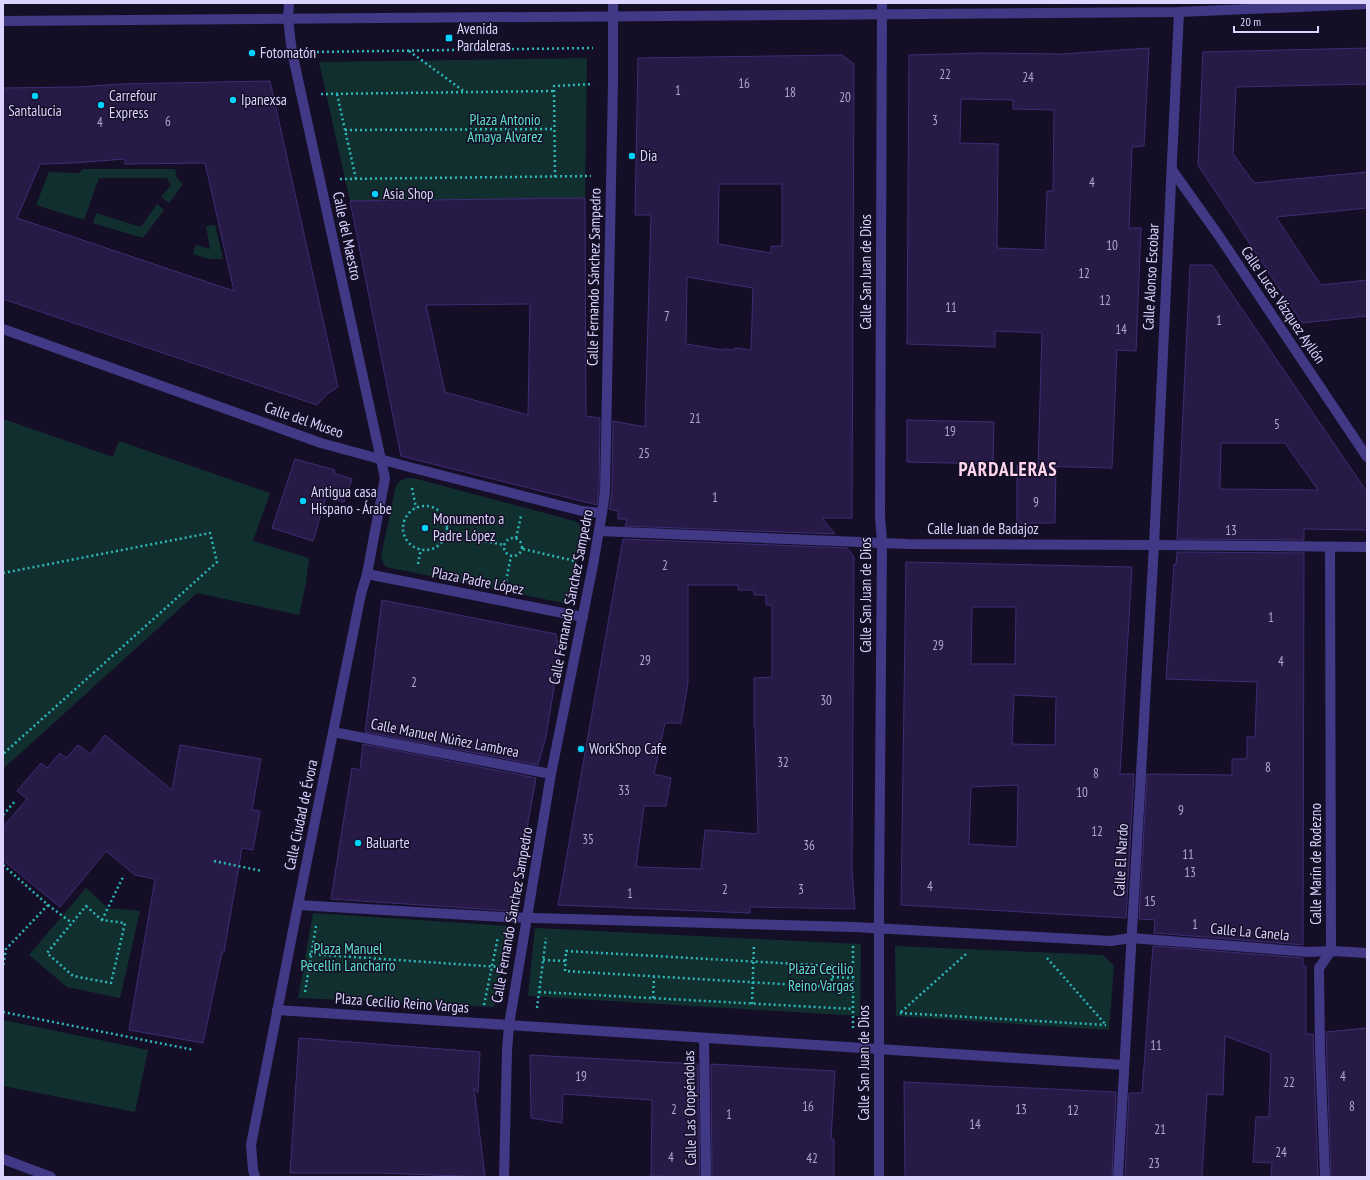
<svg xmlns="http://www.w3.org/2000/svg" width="1370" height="1180" font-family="'PT Sans Narrow',sans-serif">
  <rect width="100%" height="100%" fill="#140f26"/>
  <g fill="#122f30">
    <path d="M587 58 585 198 350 201 319 62Z"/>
    <path d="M82 169H175L177 178 183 184 169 203 161 197 171 185 167 178H99L84 220 36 205 49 172 80 173Z"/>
    <path d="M157 204 164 210 143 238 93 223 96 213 141 227Z"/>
    <path d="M215 225 223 259H209L193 254 196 245 210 249 206 226Z"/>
    <path d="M3 419 113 457 119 441 270 493 253 541 309 558 306 583 299 615 197 593 3 769Z"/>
    <path d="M407 478H413L575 521 579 524 582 533 572 595 570 600 563 603 386 567 383 563 381 556 396 486 400 481Z"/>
    <path d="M86 888 108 908 140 911 120 998 67 987 29 955Z"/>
    <path d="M313 913 509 926 494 1007 298 998Z"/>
    <path d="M535 928 861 944 860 1016 528 996Z"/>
    <path d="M895 946 1103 955 1114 966 1109 1030 896 1016Z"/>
    <path d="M3 1020 148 1050 135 1112 3 1086Z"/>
  </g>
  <g fill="#271a47" stroke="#3f2c74" fill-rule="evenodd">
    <path d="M1149 48 1144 146 1132 147 1129 228H1141L1136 351 1117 350 1112 468 1038 466 1042 333 995 331V347L907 344 909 55 981 53 1062 54ZM961 99 1013 100V109L1054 110 1053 191H1047L1045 250 997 248 998 144 960 143Z"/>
    <path d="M1367 48V84L1236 87 1233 154 1254 183 1367 172V208L1276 217 1321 285 1367 280V316L1302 323 1198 165 1203 52Z"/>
    <path d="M842 55 854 64 852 518H822L835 534 625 526 627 519H618V511L609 509 612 492 613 421 645 427 651 215H635L638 58ZM719 184H782V246H771V253L718 244ZM687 277 753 288 751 350 735 348V350L724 349 723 350 686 344Z"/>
    <path d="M270 81 338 387 327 394 317 405 3 299V88L78 87 120 84ZM125 159V164L205 163 234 291 17 218 40 164 73 163Z"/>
    <path d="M585 198 586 416 600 418 599 491 597 505 401 456 350 201ZM530 304 528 415 445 392 426 305Z"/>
    <path d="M1190 265H1212L1367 492V530L1304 529V540L1177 539ZM1221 443H1285L1318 490 1220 489Z"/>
    <path d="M907 420 994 422 993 464 907 462Z"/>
    <path d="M295 459 335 470 334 473 352 479 344 502 326 497 313 541 272 528Z"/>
    <path d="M1017 465 1056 467 1055 523H1017Z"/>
    <path d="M623 539 847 548 854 557 852 871 855 909 750 907V913L558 905ZM688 585H738V590H754V595H766V605H772V677L754 678V727H755L758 834 705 830 701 869 636 867 644 806H666L671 778 654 774 665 723H681L688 683Z"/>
    <path d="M1177 552 1304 553 1303 945 1154 933 1155 920 1139 919 1147 774 1232 775V759H1247V737H1255L1257 682 1166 679 1174 564 1176 565Z"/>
    <path d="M906 562 1132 567 1120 774H1134L1126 918 901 905ZM972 607H1016L1015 664H971ZM1014 695 1056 697 1055 745 1012 744ZM1018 785 1017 847 969 844 971 787Z"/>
    <path d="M382 600 556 634 559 657 546 736 538 765 365 732Z"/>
    <path d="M105 735 172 790 180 745 261 759 252 810 260 811 253 850 242 848 224 952H222L203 1043 129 1030 155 879 135 875 106 851 60 907 3 860V827L27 799 17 791 41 763 47 768 60 753 66 758 78 745 90 754Z"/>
    <path d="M363 744 536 778 512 911 331 899 352 768 360 770Z"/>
    <path d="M1153 946 1303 958V966H1306V1034H1313L1318 1177H1271L1272 1163 1253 1162 1256 1117H1269L1271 1053 1225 1036 1223 1095 1207 1094 1202 1177H1125L1129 1093H1142Z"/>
    <path d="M1367 1028V1177H1331L1326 1032Z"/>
    <path d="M299 1038 480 1052 478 1093 474 1088 485 1177 381 1173H290Z"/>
    <path d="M530 1055 698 1064 700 1177 651 1176 652 1100 563 1094 562 1123 531 1118Z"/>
    <path d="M711 1064 835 1071 831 1139H834V1177H712Z"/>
    <path d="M904 1082 1116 1092 1112 1177H905Z"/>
  </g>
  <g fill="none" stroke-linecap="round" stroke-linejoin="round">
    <g stroke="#2db8ba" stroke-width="2.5" stroke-dasharray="2 3" stroke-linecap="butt">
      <path d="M409 51 465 92"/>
      <path d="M312 52 593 48"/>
      <path d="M321 94 554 91"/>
      <path d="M337 94 356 179"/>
      <path d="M345 130 554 129"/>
      <path d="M555 177 554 86 593 84"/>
      <path d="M340 179 591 176"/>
      <path d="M412 488 416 508"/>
      <circle cx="425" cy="528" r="22"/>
      <path d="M446 533 504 545"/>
      <circle cx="513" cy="547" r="9"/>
      <path d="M516 538 521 516"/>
      <path d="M523 549 575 561"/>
      <path d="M418 564 421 549"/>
      <path d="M3 573 210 533 217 562 3 754"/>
      <path d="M506 581 511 556"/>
      <path d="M3 815 16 800"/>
      <path d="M214 861 262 871"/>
      <path d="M3 865 48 905 6 949 3 966"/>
      <path d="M48 905 72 923"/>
      <path d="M86 906 102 920 125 923 111 983 73 976 47 953Z"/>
      <path d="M102 920 124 875"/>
      <path d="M566 951 833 966 831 987 565 971Z"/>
      <path d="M309 954 500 967"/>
      <path d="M1047 958 1106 1025"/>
      <path d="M543 960 566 961"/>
      <path d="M832 977 853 978"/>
      <path d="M305 992 316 926"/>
      <path d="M539 992 853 1009"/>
      <path d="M653 998 654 977"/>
      <path d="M752 1004 754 944"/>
      <path d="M484 1005 498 937"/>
      <path d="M537 1008 546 938"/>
      <path d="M3 1012 194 1050"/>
      <path d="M901 1012 966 954"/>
      <path d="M900 1013 1106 1025"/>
      <path d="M853 1028V945"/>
    </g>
    <g stroke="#413986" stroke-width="10">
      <path d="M3 21 1179 12 1367 4"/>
      <path d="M1172 170 1219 236 1367 457"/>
      <path d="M3 329 321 443 409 467 582 511 602 513"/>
      <path d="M599 531 907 544 1154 545 1367 547"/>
      <path d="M367 574 583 617"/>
      <path d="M333 732 551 774"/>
      <path d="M298 905 503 917 854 927 1111 941 1131 938 1309 952 1331 951 1367 953"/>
      <path d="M277 1010 1124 1065"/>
      <path d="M704 1038 706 1177"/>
      <path d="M3 1159 51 1177"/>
      <path d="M255 1177 253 1170 251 1145 298 905 361 594 367 574 385 478 292 52 288 19 289 3"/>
      <path d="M504 1177 507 1051 509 1025 551 774 593 565 602 513 605 492 613 82V3"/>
      <path d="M879 1177V904L882 542 880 516 882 3"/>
      <path d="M1118 1177 1154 545 1179 12"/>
      <path d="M1325 1177 1320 1050 1319 968 1331 951 1330 547"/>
    </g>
  </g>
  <g fill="#00d3ff" stroke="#140f26" stroke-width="1.5">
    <rect x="445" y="34" width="8" height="8" rx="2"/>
    <circle cx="252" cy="53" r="4"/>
    <circle cx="35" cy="96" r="4"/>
    <circle cx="233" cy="100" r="4"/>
    <circle cx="101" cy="105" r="4"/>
    <circle cx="632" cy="156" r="4"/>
    <circle cx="375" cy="194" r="4"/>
    <circle cx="303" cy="501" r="4"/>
    <circle cx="425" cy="528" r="4"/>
    <circle cx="581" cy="749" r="4"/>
    <circle cx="358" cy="843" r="4"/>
  </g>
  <g text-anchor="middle" stroke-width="3" stroke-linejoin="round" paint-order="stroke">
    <g font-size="13" fill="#afa6d1">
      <text x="945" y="79">22</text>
      <text x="1028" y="82">24</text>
      <text x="744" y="88">16</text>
      <text x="678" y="95">1</text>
      <text x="790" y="97">18</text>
      <text x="845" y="102">20</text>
      <text x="935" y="125">3</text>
      <text x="168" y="126">6</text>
      <text x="100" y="127">4</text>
      <text x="1092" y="187">4</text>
      <text x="1112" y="250">10</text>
      <text x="1084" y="278">12</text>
      <text x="1105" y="305">12</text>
      <text x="951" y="312">11</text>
      <text x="667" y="321">7</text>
      <text x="1219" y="325">1</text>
      <text x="1121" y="334">14</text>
      <text x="695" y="423">21</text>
      <text x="1277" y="429">5</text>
      <text x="950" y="436">19</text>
      <text x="644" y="458">25</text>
      <text x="715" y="502">1</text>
      <text x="1036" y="507">9</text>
      <text x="1231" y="535">13</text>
      <text x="665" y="570">2</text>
      <text x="1271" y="622">1</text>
      <text x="938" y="650">29</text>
      <text x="645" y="665">29</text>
      <text x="1281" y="666">4</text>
      <text x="414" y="687">2</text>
      <text x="826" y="705">30</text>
      <text x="783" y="767">32</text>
      <text x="1268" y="772">8</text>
      <text x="1096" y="778">8</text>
      <text x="624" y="795">33</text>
      <text x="1082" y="797">10</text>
      <text x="1181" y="815">9</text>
      <text x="1097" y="836">12</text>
      <text x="588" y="844">35</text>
      <text x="809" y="850">36</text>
      <text x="1188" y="859">11</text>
      <text x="1190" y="877">13</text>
      <text x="930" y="891">4</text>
      <text x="725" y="894">2</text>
      <text x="801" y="894">3</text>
      <text x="630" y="898">1</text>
      <text x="1150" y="906">15</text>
      <text x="1195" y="929">1</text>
      <text x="1156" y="1050">11</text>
      <text x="581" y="1081">19</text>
      <text x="1343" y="1081">4</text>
      <text x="1289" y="1087">22</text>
      <text x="808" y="1111">16</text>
      <text x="1352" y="1111">8</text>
      <text x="674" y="1114">2</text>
      <text x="1021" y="1114">13</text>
      <text x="1073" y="1115">12</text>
      <text x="729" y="1119">1</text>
      <text x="975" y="1129">14</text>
      <text x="1160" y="1134">21</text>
      <text x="1281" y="1157">24</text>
      <text x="671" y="1162">4</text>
      <text x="812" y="1163">42</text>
      <text x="1154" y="1168">23</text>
    </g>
    <g font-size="15" fill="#dcd4ff" stroke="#140f26" text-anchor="start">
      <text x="457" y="34">Avenida<tspan x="457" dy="17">Pardaleras</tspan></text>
      <text x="260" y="58">Fotomatón</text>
      <text x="109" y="101">Carrefour<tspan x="109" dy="17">Express</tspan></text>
      <text x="241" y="105">Ipanexsa</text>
      <text x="35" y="116" text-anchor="middle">Santalucia</text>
      <text x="640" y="161">Dia</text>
      <text x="383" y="199">Asia Shop</text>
      <text x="311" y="497">Antigua casa<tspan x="311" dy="17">Hispano - Árabe</tspan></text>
      <text x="433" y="524">Monumento a<tspan x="433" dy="17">Padre López</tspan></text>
      <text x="589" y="754">WorkShop Cafe</text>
      <text x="366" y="848">Baluarte</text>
    </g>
    <g font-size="15" fill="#5de2ca" stroke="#140f26">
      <text x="505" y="125">Plaza Antonio<tspan x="505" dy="17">Amaya Álvarez</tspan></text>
      <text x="348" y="954">Plaza Manuel<tspan x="348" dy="17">Pecellín Lancharro</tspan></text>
      <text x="821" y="974">Plaza Cecilio<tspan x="821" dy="17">Reino Vargas</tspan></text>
    </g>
    <g font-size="15" fill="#dcd4ff" stroke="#140f26">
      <text transform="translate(347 236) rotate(78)" y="5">Calle del Maestro</text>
      <text transform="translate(866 272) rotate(-90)" y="5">Calle San Juan de Dios</text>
      <text transform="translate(594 277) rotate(-89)" y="5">Calle Fernando Sánchez Sampedro</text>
      <text transform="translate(1151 277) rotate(-87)" y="5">Calle Alonso Escobar</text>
      <text transform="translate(1283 305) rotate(56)" y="5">Calle Lucas Vázquez Ayllón</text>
      <text transform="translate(304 420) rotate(19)" y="5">Calle del Museo</text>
      <text x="983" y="534">Calle Juan de Badajoz</text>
      <text transform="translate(478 581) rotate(11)" y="5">Plaza Padre López</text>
      <text transform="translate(866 595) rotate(-90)" y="5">Calle San Juan de Dios</text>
      <text transform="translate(571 597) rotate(-79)" y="5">Calle Fernando Sánchez Sampedro</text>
      <text transform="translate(445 738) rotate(11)" y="5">Calle Manuel Núñez Lambrea</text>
      <text transform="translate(301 815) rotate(-78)" y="5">Calle Ciudad de Évora</text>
      <text transform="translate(1121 860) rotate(-87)" y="5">Calle El Nardo</text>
      <text transform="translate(1316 864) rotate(-90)" y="5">Calle Marín de Rodezno</text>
      <text transform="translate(512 915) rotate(-80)" y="5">Calle Fernando Sánchez Sampedro</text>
      <text transform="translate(1250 932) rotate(5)" y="5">Calle La Canela</text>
      <text transform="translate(402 1003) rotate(4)" y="5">Plaza Cecilio Reino Vargas</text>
      <text transform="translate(864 1063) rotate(-90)" y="5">Calle San Juan de Dios</text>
      <text transform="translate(690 1108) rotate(-91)" y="5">Calle Las Oropéndolas</text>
    </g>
    <g font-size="19" font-weight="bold" letter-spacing="1" fill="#ffd6ed" stroke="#140f26">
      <text x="1008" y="476">PARDALERAS</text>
    </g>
  </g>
  <rect width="1370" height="1180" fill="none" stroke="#dcd4ff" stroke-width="8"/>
  <path d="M1234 26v6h84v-6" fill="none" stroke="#dcd4ff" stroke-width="2"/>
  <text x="1240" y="26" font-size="12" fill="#dcd4ff" stroke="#140f26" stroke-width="3" paint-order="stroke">20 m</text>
</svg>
